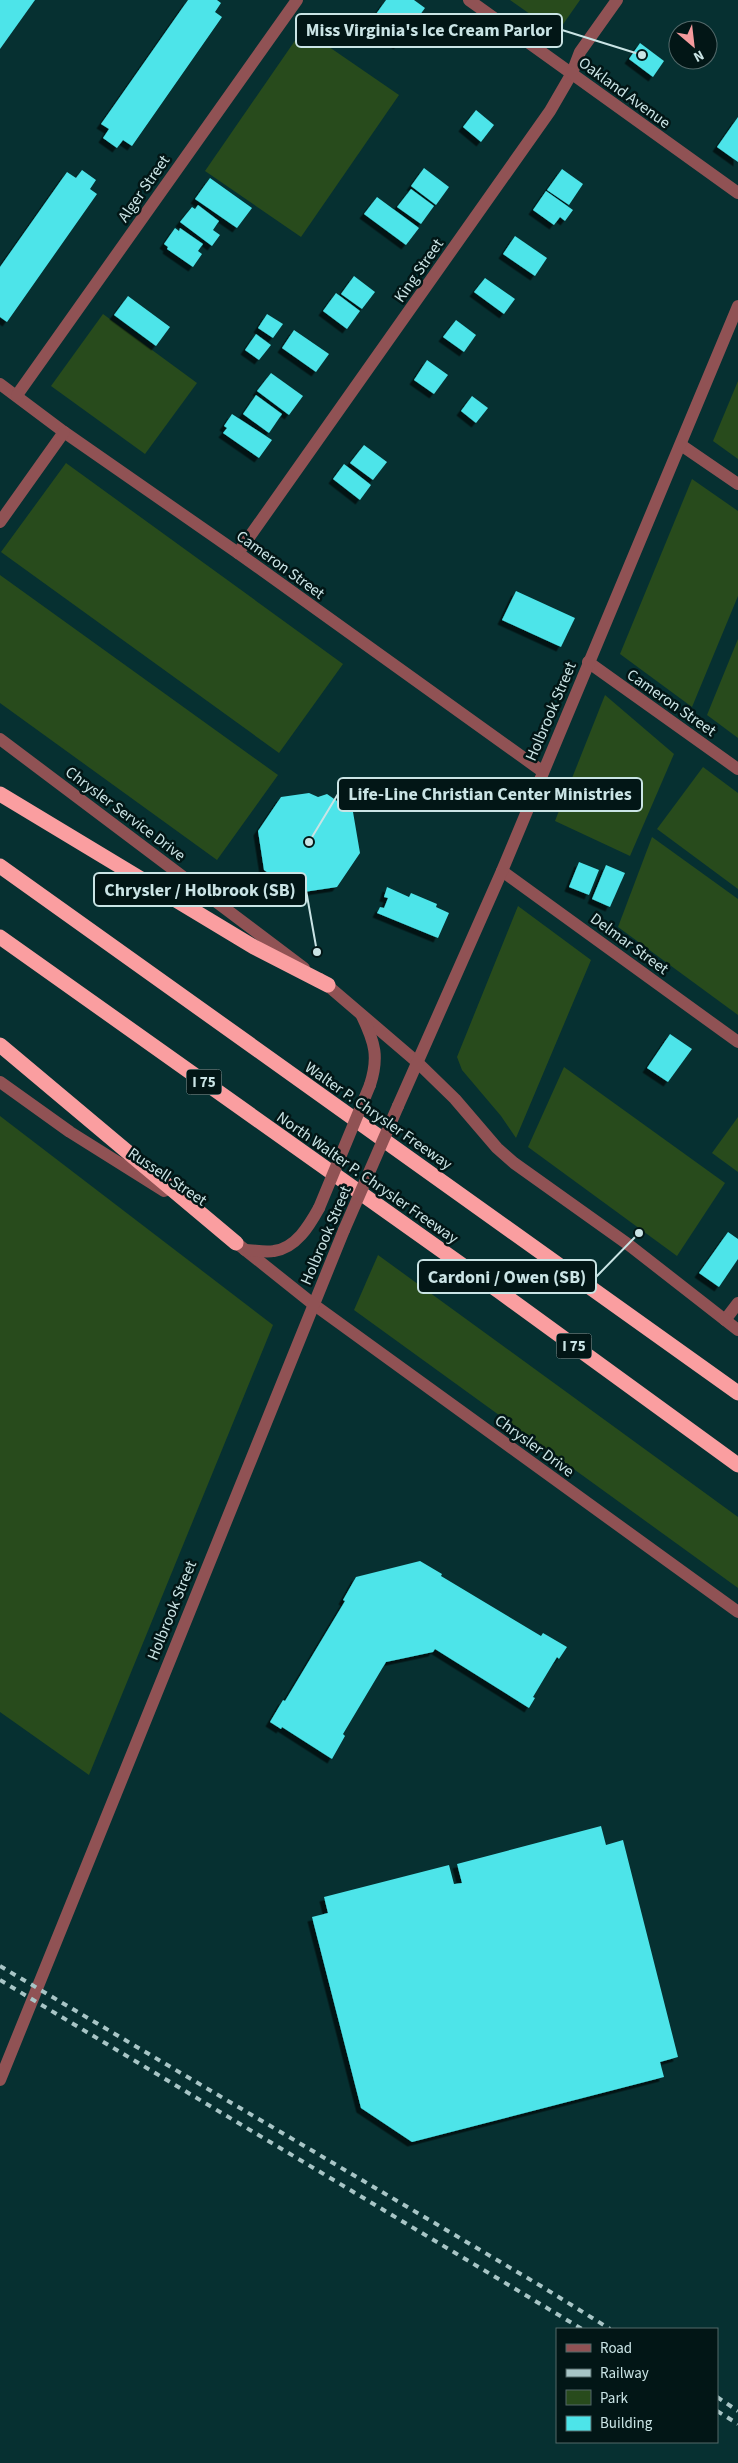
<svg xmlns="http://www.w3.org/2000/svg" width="738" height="2463" font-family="'Source Sans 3',sans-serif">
  <defs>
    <filter id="shadow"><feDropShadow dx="-4.5" dy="4.5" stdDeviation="0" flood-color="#0009"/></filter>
  </defs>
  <rect width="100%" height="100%" fill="#063031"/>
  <g fill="#284b1c">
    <path d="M510 0H580L557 33Z"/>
    <path d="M303 29 399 95 301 237 205 171Z"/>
    <path d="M103 314 197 383 145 454 51 386Z"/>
    <path d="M738 381V459L713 441Z"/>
    <path d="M66 463 343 664 279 753 1 552Z"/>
    <path d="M692 479 738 511V596L692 707 620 654Z"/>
    <path d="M0 575 278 775 217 860 0 703Z"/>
    <path d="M738 639V738L707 715Z"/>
    <path d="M605 695 674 754 630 856 555 821Z"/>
    <path d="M703 767 738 793V889L657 829Z"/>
    <path d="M652 837 738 899V1015L618 927Z"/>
    <path d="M518 906 591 960 516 1138 501 1116 462 1070 457 1057Z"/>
    <path d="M564 1067 725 1183 677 1256 528 1147Z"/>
    <path d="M0 1116 273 1325 89 1775 0 1712Z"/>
    <path d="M738 1117V1172L712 1153Z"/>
    <path d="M378 1255 738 1517V1588L354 1310Z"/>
  </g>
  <g fill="#4de4e9" filter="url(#shadow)">
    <path d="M0 0H35L0 49Z"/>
    <path d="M188 0H217L221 3 215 12 222 17 132 146 123 140 117 148 103 138 109 129 101 124Z"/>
    <path d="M386 0H414L425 8 398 45 369 24Z"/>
    <path d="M640 43 664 61 653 77 629 59Z"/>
    <path d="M476 110 494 125 481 142 463 127Z"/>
    <path d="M738 117V162L717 147Z"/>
    <path d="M424 168 449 187 436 205 411 186Z"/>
    <path d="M562 169 583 184 569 205 547 190Z"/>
    <path d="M82 170 96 180 90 189 97 194 7 322 0 317V267L67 172 76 178Z"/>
    <path d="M210 178 252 208 237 228 195 199Z"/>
    <path d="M411 189 434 206 421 224 397 207Z"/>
    <path d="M546 191 573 210 565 221 560 217 554 225 533 210Z"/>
    <path d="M377 197 419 228 406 245 364 214Z"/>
    <path d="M198 205 219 221 213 230 220 235 212 246 180 222 192 207 195 209Z"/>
    <path d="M175 228 179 231 180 228 203 244 198 251 202 254 193 267 167 249 168 247 164 244Z"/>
    <path d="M515 236 547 258 535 276 503 254Z"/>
    <path d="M354 276 375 292 362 309 341 294Z"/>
    <path d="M485 278 515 299 504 314 474 292Z"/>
    <path d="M336 293 360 311 347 329 323 311Z"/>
    <path d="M128 296 170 327 156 346 114 315Z"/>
    <path d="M267 314 283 324 273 338 258 328Z"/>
    <path d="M456 320 476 335 464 352 443 337Z"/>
    <path d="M294 330 329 354 316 372 282 348Z"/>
    <path d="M256 334 271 345 259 360 245 350Z"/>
    <path d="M427 360 448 375 434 394 414 380Z"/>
    <path d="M271 373 303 396 289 415 257 391Z"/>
    <path d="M256 395 282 414 269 433 243 414Z"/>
    <path d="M472 396 488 408 476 423 461 411Z"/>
    <path d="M232 414 272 440 259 458 223 433 227 428 224 426Z"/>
    <path d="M364 445 387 462 373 480 350 463Z"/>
    <path d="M344 464 371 485 360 500 333 479Z"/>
    <path d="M516 591 575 618 561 647 502 620Z"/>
    <path d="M309 793 318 797 327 794 353 812 360 853 337 887 297 893 264 870 258 831 281 797Z"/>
    <path d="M579 862 599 870 589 895 569 887Z"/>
    <path d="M606 865 625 873 610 907 592 899Z"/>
    <path d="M387 887 409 897 411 893 437 904 436 907 449 913 438 938 377 913 380 907 384 908 388 898 384 897Z"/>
    <path d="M670 1034 692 1049 668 1082 647 1068Z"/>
    <path d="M728 1232 738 1239V1259L719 1287 699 1273Z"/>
    <path d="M420 1561 442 1574 441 1576 541 1636 543 1633 567 1647 559 1659 557 1657 533 1697 535 1698 529 1708 435 1649 433 1652 386 1662 343 1734 345 1736 332 1759 282 1727 281 1729 270 1722 283 1700 285 1701 345 1601 343 1600 356 1577Z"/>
    <path d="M601 1826 606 1845 623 1840 678 2057 660 2062 664 2077 412 2142 361 2108 312 1917 328 1913 324 1897 449 1865 454 1884 462 1883 457 1864Z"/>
  </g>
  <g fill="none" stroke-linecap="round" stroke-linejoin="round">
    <g stroke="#905254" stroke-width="12">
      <path d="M0 384 64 432 238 553 542 771"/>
      <path d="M17 395 297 0"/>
      <path d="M681 445 738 484"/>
      <path d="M0 522 64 432"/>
      <path d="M238 553 550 111 572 73 580 52 617 0"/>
      <path d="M588 662 738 769"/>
      <path d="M502 871 738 1042"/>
      <path d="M725 1320 738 1303"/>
    </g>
    <g stroke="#905254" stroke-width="12">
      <path d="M469 0 738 193"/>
      <path d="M0 739 304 968"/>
      <path d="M320 979 417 1062 455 1099 497 1148 514 1163 629 1245 738 1330"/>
      <path d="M362 1016C375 1043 379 1057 370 1085"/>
      <path d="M0 1082 70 1132 164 1191"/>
      <path d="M398 1106 502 871 738 306"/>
      <path d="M229 1237 313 1304 738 1612"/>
      <path d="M245 1250C254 1250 265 1253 274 1251 296 1248 309 1226 319 1208"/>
      <path d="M0 2080 344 1230"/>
    </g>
    <g stroke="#fa9ea0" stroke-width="15">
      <path d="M0 794 254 947 328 985"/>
      <path d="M0 866 738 1393"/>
      <path d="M0 937 500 1292 738 1465"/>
      <path d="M0 1045 236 1243"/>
    </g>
    <g stroke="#a8c5c6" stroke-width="4" stroke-dasharray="6 6" stroke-linecap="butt">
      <path d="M0 1966 541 2286 610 2329"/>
      <path d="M0 1980 582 2329"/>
      <path d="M717 2397 738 2411"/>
      <path d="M717 2411 738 2424"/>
    </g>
    <g stroke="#905254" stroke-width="12">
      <path d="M319 1208 370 1085"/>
      <path d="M344 1230 398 1106"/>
    </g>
  </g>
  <g text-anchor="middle" stroke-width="5" stroke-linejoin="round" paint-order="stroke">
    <g fill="#021616" stroke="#8ea6a7" stroke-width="1">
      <rect x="186.5" y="1069.5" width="35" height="25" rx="4"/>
      <rect x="556.5" y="1333.5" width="35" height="25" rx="4"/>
    </g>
    <g font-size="15" font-weight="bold" fill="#cae4e5">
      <text x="204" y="1087">I 75</text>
      <text x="574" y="1351">I 75</text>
    </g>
    <g font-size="16" fill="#cae4e5" stroke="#021616">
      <text transform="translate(625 92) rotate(36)" y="6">Oakland Avenue</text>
      <text transform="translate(143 188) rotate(-55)" y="6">Alger Street</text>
      <text transform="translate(418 270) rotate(-55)" y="6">King Street</text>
      <text transform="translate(281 564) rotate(36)" y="6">Cameron Street</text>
      <text transform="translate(672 702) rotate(35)" y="6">Cameron Street</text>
      <text transform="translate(550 711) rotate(-67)" y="6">Holbrook Street</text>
      <text transform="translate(126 813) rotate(37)" y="6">Chrysler Service Drive</text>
      <text transform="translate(630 943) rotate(36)" y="6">Delmar Street</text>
      <text transform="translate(379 1115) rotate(35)" y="6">Walter P. Chrysler Freeway</text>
      <text transform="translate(168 1176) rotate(34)" y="6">Russell Street</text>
      <text transform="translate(368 1177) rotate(35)" y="6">North Walter P. Chrysler Freeway</text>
      <text transform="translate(325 1235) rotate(-67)" y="6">Holbrook Street</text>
      <text transform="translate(535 1445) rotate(36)" y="6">Chrysler Drive</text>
      <text transform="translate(171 1610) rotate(-68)" y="6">Holbrook Street</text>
    </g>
  </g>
  <path fill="none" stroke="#cae4e5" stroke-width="2" d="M642 55L562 30M309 842L338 794M317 952L306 890M639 1233L596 1277"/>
  <g fill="#cae4e5" stroke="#021616" stroke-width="2">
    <circle cx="642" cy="55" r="5"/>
    <circle cx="309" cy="842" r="5"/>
    <circle cx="317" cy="952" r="5"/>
    <circle cx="639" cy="1233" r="5"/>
  </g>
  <g fill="#021616" stroke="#cae4e5" stroke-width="2">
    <rect x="296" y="14" width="266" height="33" rx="5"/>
    <rect x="338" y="778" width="304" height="33" rx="5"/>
    <rect x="94" y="873" width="212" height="33" rx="5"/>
    <rect x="418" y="1260" width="178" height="33" rx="5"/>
  </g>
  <g font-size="18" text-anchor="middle" font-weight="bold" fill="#cae4e5">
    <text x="429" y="36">Miss Virginia's Ice Cream Parlor</text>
    <text x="490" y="800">Life-Line Christian Center Ministries</text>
    <text x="200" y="896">Chrysler / Holbrook (SB)</text>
    <text x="507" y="1283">Cardoni / Owen (SB)</text>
  </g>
  <rect x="556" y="2328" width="162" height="115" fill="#021616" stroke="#526869"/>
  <rect x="566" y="2344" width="25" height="8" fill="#905254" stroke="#526869"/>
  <text x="600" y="2353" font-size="15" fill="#cae4e5">Road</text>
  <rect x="566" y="2369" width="25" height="8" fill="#a8c5c6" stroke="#526869"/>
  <text x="600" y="2378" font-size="15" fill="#cae4e5">Railway</text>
  <rect x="566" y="2390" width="25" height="15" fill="#284b1c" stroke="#526869"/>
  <text x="600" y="2403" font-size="15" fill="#cae4e5">Park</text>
  <rect x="566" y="2416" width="25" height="15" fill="#4de4e9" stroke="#526869"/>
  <text x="600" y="2428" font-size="15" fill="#cae4e5">Building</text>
  <g transform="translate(693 45) rotate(152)"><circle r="24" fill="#021616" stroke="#526869"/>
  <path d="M0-4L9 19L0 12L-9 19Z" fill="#f59b9d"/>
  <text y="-8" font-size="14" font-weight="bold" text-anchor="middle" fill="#cae4e5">N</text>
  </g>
</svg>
